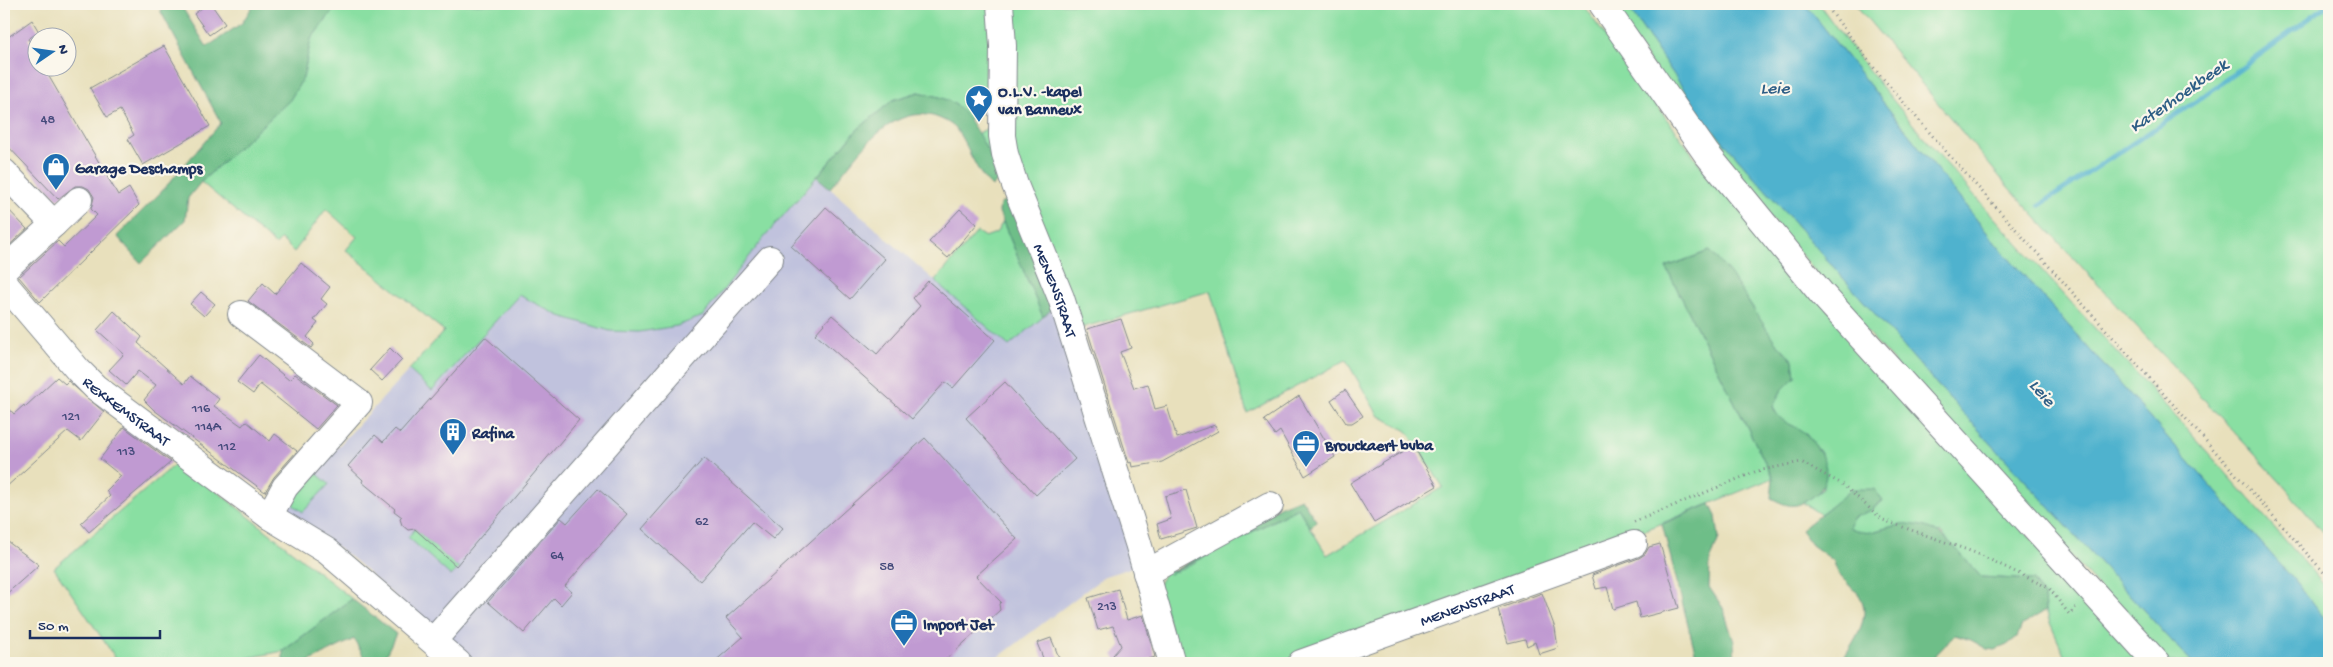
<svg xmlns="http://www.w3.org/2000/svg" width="2333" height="667" font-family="'Gochi Hand',sans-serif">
  <rect width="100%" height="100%" fill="#fbf7ec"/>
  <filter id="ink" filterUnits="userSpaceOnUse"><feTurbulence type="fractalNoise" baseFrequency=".02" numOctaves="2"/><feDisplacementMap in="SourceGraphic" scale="10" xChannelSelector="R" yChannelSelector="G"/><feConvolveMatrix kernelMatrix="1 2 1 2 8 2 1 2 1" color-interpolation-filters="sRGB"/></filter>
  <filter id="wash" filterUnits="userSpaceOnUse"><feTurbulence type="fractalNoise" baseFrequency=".0096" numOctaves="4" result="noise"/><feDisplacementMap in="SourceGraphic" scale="20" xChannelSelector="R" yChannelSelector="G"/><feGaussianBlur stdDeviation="1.12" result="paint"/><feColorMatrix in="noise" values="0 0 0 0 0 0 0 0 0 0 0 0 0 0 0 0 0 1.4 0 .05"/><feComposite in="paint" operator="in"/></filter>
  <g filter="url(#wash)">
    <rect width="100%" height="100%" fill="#e8e0bc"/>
    <path fill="#c0c2dd" d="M817 177 1009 346 1055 306 1136 566 1105 576 991 663H470L354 560 283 506 409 370 432 391 519 295 639 332 677 326 703 316 763 239Z"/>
    <g fill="#89dfa2" stroke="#528780">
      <path d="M338 4H994L993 104 968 120 956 105 940 97 919 92 893 100 857 130 763 239 703 316 677 326 639 332 610 331 560 316 519 295 432 391 409 370 444 331 346 250 357 237 326 209 294 252 281 239 276 245 201 182 290 99 303 78 311 39Z"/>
      <path d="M1008 4H1582L1702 167 2142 663 2067 662 2045 611 2044 598 2033 580 1981 577 1941 533 1890 527 1863 534 1849 527 1853 518 1871 510 1883 501 1874 489 1830 507 1820 514 1803 503 1823 489 1821 453 1806 434 1778 418 1773 406 1781 391 1795 377 1793 360 1774 340 1709 251 1666 267 1773 478 1633 535 1434 611 1284 663H1181L1158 586 1167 569 1176 572 1298 508 1327 555 1443 487 1407 431 1378 415 1346 360 1247 413 1210 291 1077 329 1013 156Z"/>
      <path d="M1609 4H1626L1706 122 1933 380 2192 663H2168L1847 310 1698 130Z"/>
      <path d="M1805 4H1819C1897 113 1989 212 2079 311 2164 403 2248 496 2329 591V624L2294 580 1996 244Z"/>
      <path d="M1855 4H2329V540L2282 484 2009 188Z"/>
      <path d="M988 128 989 132 1001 177 977 134Z"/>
      <path d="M1003 222 1043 317 1009 346 935 281 977 232 985 237 996 233Z"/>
      <path d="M179 461 352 599 283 651 223 663H119L54 568Z"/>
      <path d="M315 472 329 484 303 512 288 501Z"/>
      <path d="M415 529 459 568 451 576 408 537Z"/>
    </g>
    <g fill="#6ebe88" stroke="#447673">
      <path d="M170 4H180L207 47 242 23 254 4H338L311 39 303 78 290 100 201 182 188 198 185 220 141 263 117 236 162 191 221 123 160 10Z"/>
      <path d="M919 92C931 95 945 97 956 105 974 120 990 157 1001 177L992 187C976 173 969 147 956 129 951 123 940 118 933 116 887 105 856 159 830 188L817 177 857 130 893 100Z"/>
      <path d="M1008 199 1055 306 1043 317 999 212 1000 204Z"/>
      <path d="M1710 251 1730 274 1774 340 1793 360 1795 377 1781 391 1773 407C1782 427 1795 422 1807 436 1829 459 1837 485 1804 502 1792 509 1783 504 1771 498L1773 478 1666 267Z"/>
      <path d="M1852 489H1874L1883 500 1871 510 1853 518 1849 527C1868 536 1870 532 1890 527 1937 515 1953 547 1981 577L2033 580 2044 598 2045 611 2022 625 2017 637 2007 645 1995 650 1987 649 1971 640 1955 635 1928 663H1841C1853 640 1878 613 1854 589 1843 579 1837 576 1834 561L1812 545 1801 530Z"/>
      <path d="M1301 498 1317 522 1310 527 1298 508 1169 574 1279 507Z"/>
      <path d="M1710 504 1716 516 1719 538 1710 561 1709 587 1723 608 1734 642 1735 663H1698L1662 524Z"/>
      <path d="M352 599 396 634 382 663H367L354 639 306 663H283V651Z"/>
    </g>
    <path fill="#4fb2ce" stroke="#357096" d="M1626 4H1805L1996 244 2294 580 2329 624V663H2192L1933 380 1706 122Z"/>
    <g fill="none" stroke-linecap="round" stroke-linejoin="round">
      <path stroke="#4fb2ce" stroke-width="5" d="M2040 205 2198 100 2329 4"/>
    </g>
    <g id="blocks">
      <g fill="#c09ad2">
        <path d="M207 4H211L225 24 209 35 194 14Z"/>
        <path d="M32 20 39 32 28 39 38 55V68H44L118 195 129 188 139 205 40 302 19 277 58 241 64 247 97 215 91 209 94 197 89 189 83 186H75L58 199 4 142V40Z"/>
        <path d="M164 46 210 126 143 165 128 139 134 135 120 110 107 117 90 88Z"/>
        <path d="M4 205 27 229 4 250Z"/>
        <path d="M826 207 885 259 850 299 791 246Z"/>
        <path d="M960 209 977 224 948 258 929 242Z"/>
        <path d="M301 263 330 287 321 299 327 304 314 320 318 323 307 337 314 344 311 348 248 301 263 283 275 294Z"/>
        <path d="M928 281 995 340 953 388 945 382 912 419 815 334 832 315 877 354 920 306 913 298Z"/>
        <path d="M201 292 215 304 204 316 190 304Z"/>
        <path d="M114 311 142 337 138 343 184 384 190 376 219 399 214 406 242 426 246 421 270 441 275 434 297 451 274 477 265 492 154 410 144 400 156 385 138 371 126 385 109 370 124 354 97 330Z"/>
        <path d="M1121 319 1131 348 1120 352 1134 388 1148 384 1155 409 1167 406 1177 438 1215 425 1218 431 1162 462 1132 467 1131 462 1129 463 1087 329Z"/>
        <path d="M485 337 579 420 456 566 415 529 408 530 402 525 400 519 402 517 394 511 395 509 362 482 363 480 348 466 375 435 383 442 395 429 400 433Z"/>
        <path d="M390 348 402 360 382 381 370 370Z"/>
        <path d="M259 355 289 380 295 374 337 405 316 429 260 384 253 394 237 382Z"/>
        <path d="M57 377 65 384 68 381 104 412 81 441 68 431 4 489V403L14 414 24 405 25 407Z"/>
        <path d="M1005 382 1075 459 1036 495 966 418Z"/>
        <path d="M1345 390 1363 416 1352 423H1346L1331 400Z"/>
        <path d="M1299 396 1335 457 1305 476 1280 431 1275 435 1264 420Z"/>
        <path d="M124 427 171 462 89 532 81 523 110 496 106 491 121 476 100 459Z"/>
        <path d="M925 438 1017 539 976 576 1001 602 999 604 1000 610 942 663H713L743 637 726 618Z"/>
        <path d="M1413 445 1437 486 1374 523 1350 483Z"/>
        <path d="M704 458 783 528 773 539 752 522 700 581 642 529Z"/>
        <path d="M598 489 627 514 565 586 572 592 561 605 554 598 524 633 488 602 561 518 567 523Z"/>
        <path d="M1186 490 1197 528 1161 539 1157 524 1171 519 1165 496Z"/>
        <path d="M4 539 39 565 4 596Z"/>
        <path d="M1660 544 1679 608 1640 618 1636 602 1613 609 1607 587 1596 589 1592 575 1639 558 1645 554 1649 547Z"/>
        <path d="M1118 589 1127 620 1143 615 1155 657 1137 663H1119L1113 655 1121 646 1113 626 1098 630 1088 598Z"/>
        <path d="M1542 593 1555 628 1558 648 1539 654 1535 642 1527 646 1525 639 1508 643 1498 609Z"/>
        <path d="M1051 638 1056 650 1061 663H1045L1037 643Z"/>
      </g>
    </g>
  </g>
  <g filter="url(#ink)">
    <use href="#blocks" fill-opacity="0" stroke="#82888d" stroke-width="1"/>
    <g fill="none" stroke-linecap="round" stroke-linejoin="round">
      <defs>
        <g id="minor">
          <path id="s1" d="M1000 4 1003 46 1002 136 1005 154 1015 185 1061 298 1138 543 1172 663"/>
          <path d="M1602 4 1706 153 1821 293 2157 663"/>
          <path d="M4 172 54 224 4 270"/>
          <path d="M54 224 79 200"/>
          <path id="s2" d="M4 283 78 370 95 387 269 516 327 551 458 663"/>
          <path d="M241 314 359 403 285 487 269 516"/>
          <path d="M1146 573 1270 505"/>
          <path d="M433 641 770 259"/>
          <path id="s3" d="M1301 663 1634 544"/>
        </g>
      </defs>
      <use href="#minor" stroke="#82888d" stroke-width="28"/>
      <g stroke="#82888d" stroke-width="3" stroke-dasharray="1 4" stroke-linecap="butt">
        <path d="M1825 4 1878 73 1949 155 2329 578"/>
        <path d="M1634 522 1757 471 1801 462 1842 484 1883 520 1976 553 2049 588 2069 614 2078 605"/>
      </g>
      <use href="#minor" stroke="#fff" stroke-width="26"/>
    </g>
  </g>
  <defs>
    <symbol id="sight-pin" viewBox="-11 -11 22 30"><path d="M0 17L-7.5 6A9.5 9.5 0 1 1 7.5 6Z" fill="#1f6fb2" stroke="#fbf7ec"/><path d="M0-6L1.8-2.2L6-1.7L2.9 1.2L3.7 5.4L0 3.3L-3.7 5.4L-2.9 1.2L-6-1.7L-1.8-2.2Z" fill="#fff"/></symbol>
    <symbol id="shop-pin" viewBox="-11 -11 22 30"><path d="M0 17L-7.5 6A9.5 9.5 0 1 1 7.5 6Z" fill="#1f6fb2" stroke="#fbf7ec"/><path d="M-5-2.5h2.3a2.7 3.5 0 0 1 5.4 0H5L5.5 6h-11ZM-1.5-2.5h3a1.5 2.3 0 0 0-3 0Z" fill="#fff"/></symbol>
    <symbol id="building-pin" viewBox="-11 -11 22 30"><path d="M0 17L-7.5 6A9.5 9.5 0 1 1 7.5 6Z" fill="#1f6fb2" stroke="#fbf7ec"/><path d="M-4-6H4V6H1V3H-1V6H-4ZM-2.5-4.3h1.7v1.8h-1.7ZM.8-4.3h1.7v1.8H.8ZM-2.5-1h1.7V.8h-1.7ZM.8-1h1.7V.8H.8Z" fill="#fff"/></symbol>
    <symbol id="office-pin" viewBox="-11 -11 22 30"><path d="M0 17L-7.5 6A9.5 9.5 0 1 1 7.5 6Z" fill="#1f6fb2" stroke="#fbf7ec"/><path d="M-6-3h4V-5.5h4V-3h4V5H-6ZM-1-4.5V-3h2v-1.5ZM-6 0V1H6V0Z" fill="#fff"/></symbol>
  </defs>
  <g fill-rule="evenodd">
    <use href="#sight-pin" x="963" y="83" width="32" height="43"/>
    <use href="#shop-pin" x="40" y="151" width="32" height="43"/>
    <use href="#building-pin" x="437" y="416" width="32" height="43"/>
    <use href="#office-pin" x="1290" y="428" width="32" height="43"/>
    <use href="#office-pin" x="888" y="607" width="32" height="43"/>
  </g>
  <g text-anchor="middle" stroke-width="4.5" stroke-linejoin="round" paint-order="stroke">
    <g font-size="14" fill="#444a7b">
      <text x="48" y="123">48</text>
      <text x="201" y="412">116</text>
      <text x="71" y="420">121</text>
      <text x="208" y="430">114A</text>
      <text x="227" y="450">112</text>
      <text x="126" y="455">113</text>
      <text x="702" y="525">62</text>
      <text x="557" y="559">64</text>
      <text x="887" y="570">58</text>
      <text x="1107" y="610">213</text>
    </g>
    <g font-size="16" font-weight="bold" fill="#1b2f5e" stroke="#fbf7ec" text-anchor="start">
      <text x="998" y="96">O.L.V. -kapel<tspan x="998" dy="18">van Banneux</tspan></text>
      <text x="75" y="173">Garage Deschamps</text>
      <text x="472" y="438">Rafina</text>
      <text x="1325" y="450">Brouckaert bvba</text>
      <text x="923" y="629">Import Jet</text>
    </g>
    <g font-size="16" fill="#1b2f5e" stroke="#fbf7ec">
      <text dy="6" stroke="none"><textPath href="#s1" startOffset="296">MENENSTRAAT</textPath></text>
      <text dy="6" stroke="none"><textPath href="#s2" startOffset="178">REKKEMSTRAAT</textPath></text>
      <text dy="6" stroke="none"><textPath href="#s3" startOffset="176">MENENSTRAAT</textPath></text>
    </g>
    <g font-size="18" font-style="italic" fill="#2d5d85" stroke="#fbf7ec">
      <text x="1775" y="93">Leie</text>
      <text transform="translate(2178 95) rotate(-35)" y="6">Katerhoekbeek</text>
      <text transform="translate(2043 392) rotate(49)" y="6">Leie</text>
    </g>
  </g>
  <rect width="2333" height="667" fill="none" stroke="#fbf7ec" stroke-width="20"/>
  <g transform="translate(52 52) rotate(77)"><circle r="24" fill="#fbf7ec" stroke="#a1a7b3"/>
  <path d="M0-4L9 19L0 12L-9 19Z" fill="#1f6fb2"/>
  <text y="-8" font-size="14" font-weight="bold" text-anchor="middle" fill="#1b2f5e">N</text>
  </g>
  <path d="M30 630v8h130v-8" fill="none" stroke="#1b2f5e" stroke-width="2.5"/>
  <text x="38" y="630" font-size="15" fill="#1b2f5e" stroke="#fbf7ec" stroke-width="4" paint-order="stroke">50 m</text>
</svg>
